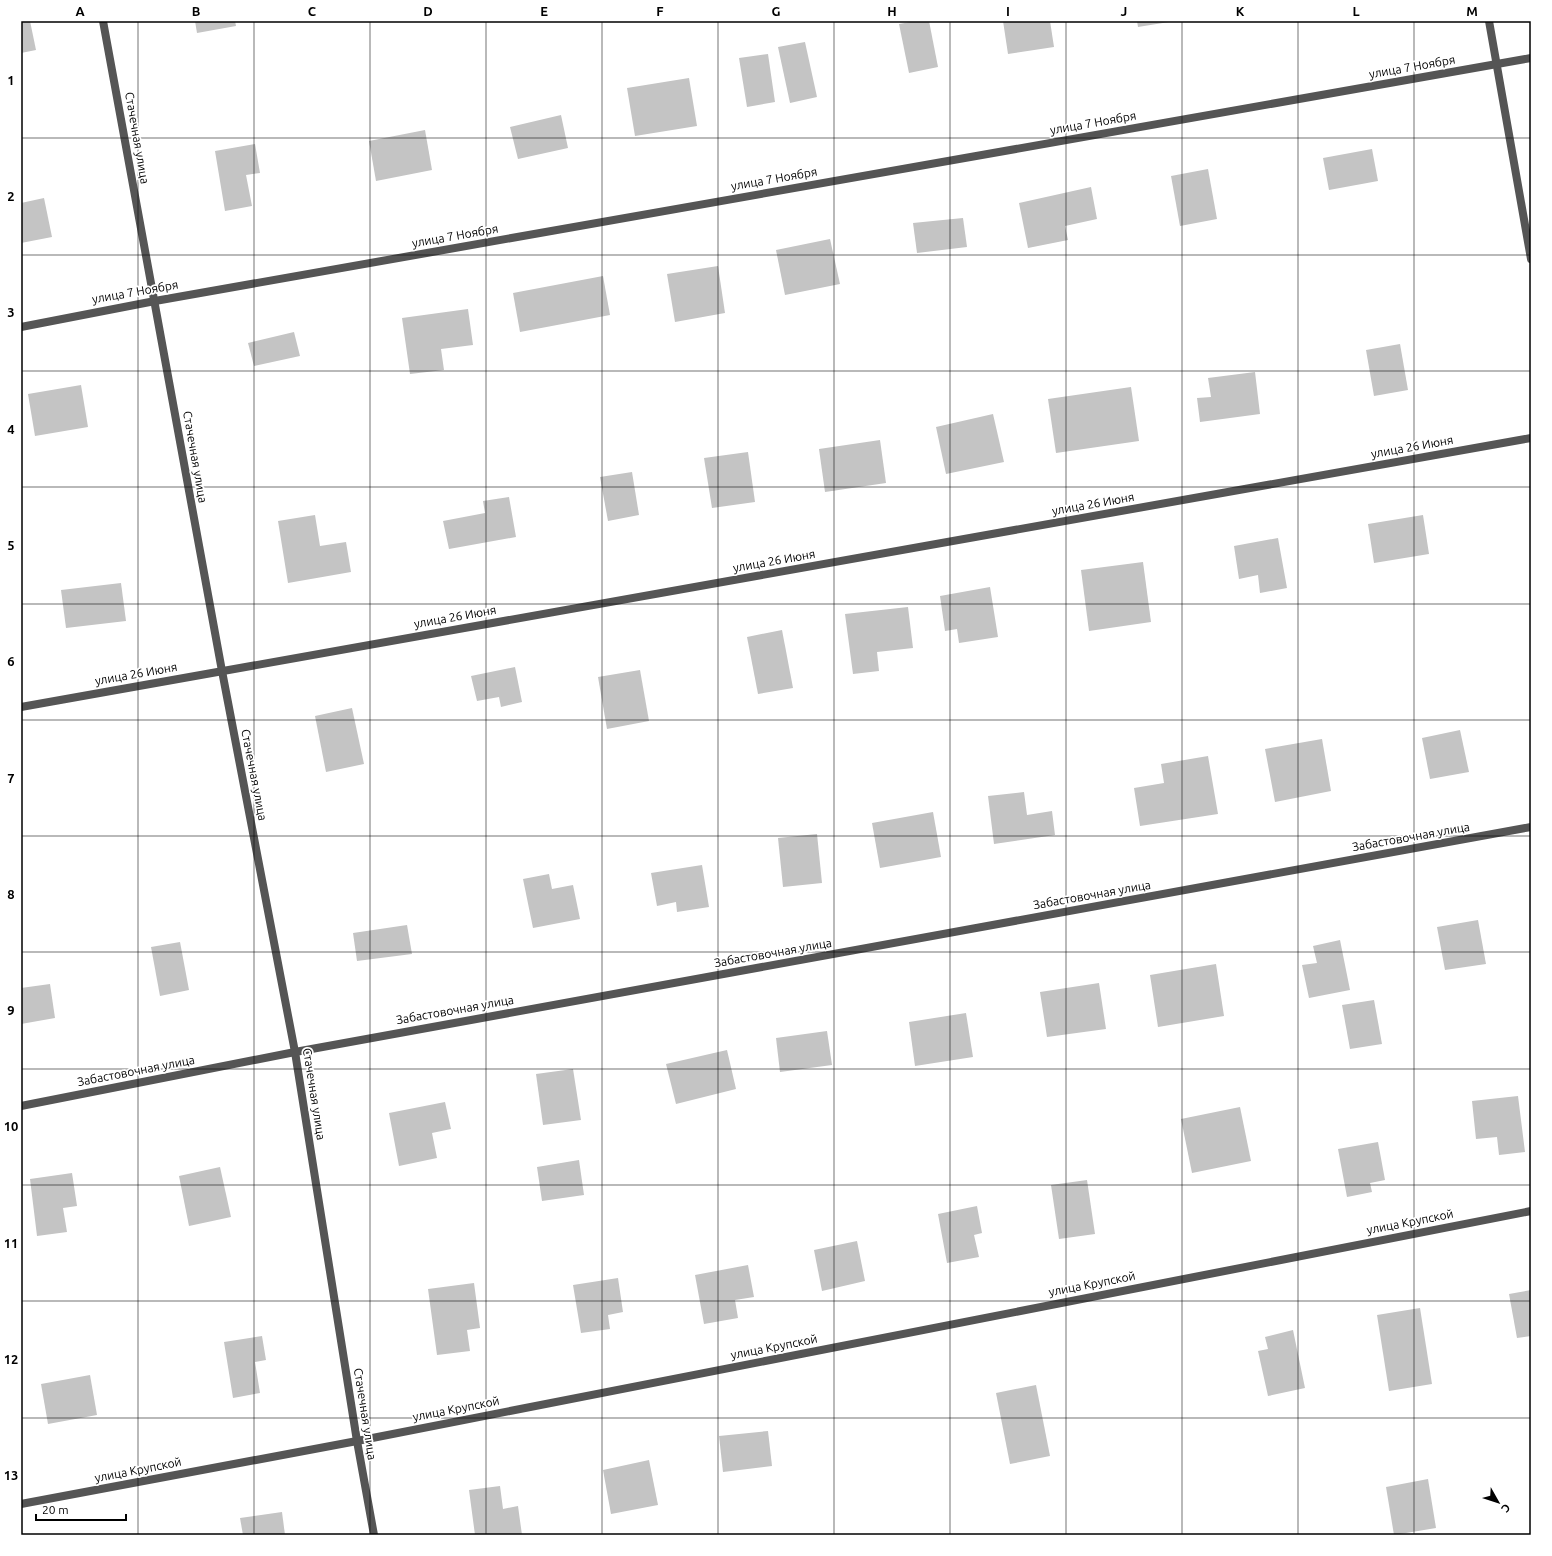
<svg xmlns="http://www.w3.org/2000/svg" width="1552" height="1556" font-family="Ubuntu,sans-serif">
  <rect width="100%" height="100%" fill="#fff"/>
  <g fill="#c4c4c4">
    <path d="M21 21H30L36 50 21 53Z"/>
    <path d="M195 21H235L236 26 197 33Z"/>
    <path d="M916 21H929L938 67 909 73 899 24Z"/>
    <path d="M1003 21H1050L1054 47 1008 54Z"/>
    <path d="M1137 21H1169V22L1138 27Z"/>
    <path d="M805 42 817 97 790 103 778 47Z"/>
    <path d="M768 54 775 102 747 107 739 58Z"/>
    <path d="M689 78 697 126 635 136 627 88Z"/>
    <path d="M561 115 568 148 518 159 510 127Z"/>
    <path d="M425 130 432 170 376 181 369 141Z"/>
    <path d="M255 144 260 173 246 175 252 206 225 211 215 151Z"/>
    <path d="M1372 149 1378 181 1329 190 1323 158Z"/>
    <path d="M1208 169 1217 219 1180 226 1171 176Z"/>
    <path d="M1091 187 1097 219 1065 226 1068 240 1028 248 1019 203Z"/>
    <path d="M44 198 52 237 21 243V203Z"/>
    <path d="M963 218 967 247 917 253 913 223Z"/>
    <path d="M830 239 840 284 785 295 776 250Z"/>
    <path d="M718 266 725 313 675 322 667 274Z"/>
    <path d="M603 276 610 315 520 332 513 293Z"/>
    <path d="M468 309 473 345 441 349 444 370 410 374 402 318Z"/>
    <path d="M294 332 300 356 254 366 248 343Z"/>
    <path d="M1400 344 1408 390 1374 396 1366 350Z"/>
    <path d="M1255 372 1260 414 1200 422 1197 398 1211 397 1208 378Z"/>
    <path d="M81 385 88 427 35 436 28 394Z"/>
    <path d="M1131 387 1139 441 1056 453 1048 399Z"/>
    <path d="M993 414 1004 462 946 474 936 427Z"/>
    <path d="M880 440 886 483 825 492 819 449Z"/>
    <path d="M748 452 755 502 712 508 704 458Z"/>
    <path d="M632 472 639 515 608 521 600 477Z"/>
    <path d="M509 497 516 537 449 549 443 521 485 513 483 501Z"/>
    <path d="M315 515 320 546 346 542 351 572 288 583 278 521Z"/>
    <path d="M1423 515 1429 554 1374 563 1368 524Z"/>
    <path d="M1278 538 1287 588 1260 593 1258 575 1239 579 1234 546Z"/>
    <path d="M1143 562 1151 622 1089 631 1081 570Z"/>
    <path d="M121 583 126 621 66 628 61 590Z"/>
    <path d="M990 587 998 637 959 643 957 629 945 631 940 596Z"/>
    <path d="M908 607 913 648 877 652 879 671 853 674 845 614Z"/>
    <path d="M782 630 793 688 758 694 747 637Z"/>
    <path d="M515 667 522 702 501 707 499 697 477 701 471 676Z"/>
    <path d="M640 670 649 721 607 729 598 677Z"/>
    <path d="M352 708 364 764 326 772 315 716Z"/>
    <path d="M1460 730 1469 772 1430 779 1422 738Z"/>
    <path d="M1322 739 1331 791 1275 802 1265 749Z"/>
    <path d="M1208 756 1218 814 1140 826 1134 788 1164 783 1161 764Z"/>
    <path d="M1024 792 1027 815 1052 811 1055 835 994 844 988 796Z"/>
    <path d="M933 812 941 857 880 868 872 823Z"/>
    <path d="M817 834 822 883 783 887 778 838Z"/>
    <path d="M702 865 709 907 677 912 676 902 657 906 651 873Z"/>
    <path d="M549 874 552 889 573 885 580 919 533 928 523 879Z"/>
    <path d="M1478 920 1486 964 1445 970 1437 927Z"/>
    <path d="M407 925 412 954 357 961 353 933Z"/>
    <path d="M1340 940 1350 990 1309 998 1302 965 1317 963 1313 946Z"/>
    <path d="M180 942 189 990 160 996 151 947Z"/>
    <path d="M1216 964 1224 1016 1158 1027 1150 975Z"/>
    <path d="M1099 983 1106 1029 1047 1037 1040 992Z"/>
    <path d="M50 984 55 1018 21 1024V988Z"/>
    <path d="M1374 1000 1382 1044 1350 1049 1342 1005Z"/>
    <path d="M966 1013 973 1057 915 1066 909 1022Z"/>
    <path d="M827 1031 832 1065 780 1072 776 1038Z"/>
    <path d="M727 1050 736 1089 676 1104 666 1064Z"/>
    <path d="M573 1069 581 1120 543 1125 536 1074Z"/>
    <path d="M1518 1096 1525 1152 1499 1155 1497 1137 1476 1139 1472 1101Z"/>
    <path d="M445 1102 451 1129 432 1133 437 1158 399 1166 389 1113Z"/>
    <path d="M1240 1107 1251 1161 1192 1173 1181 1119Z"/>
    <path d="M1378 1142 1385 1180 1370 1183 1372 1192 1347 1197 1338 1149Z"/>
    <path d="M579 1160 584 1195 542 1201 537 1167Z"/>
    <path d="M220 1167 231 1217 189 1226 179 1176Z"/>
    <path d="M72 1173 77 1206 63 1208 67 1232 37 1236 30 1179Z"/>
    <path d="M1087 1180 1095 1234 1059 1239 1051 1185Z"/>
    <path d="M977 1206 982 1233 974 1235 979 1257 947 1263 938 1214Z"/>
    <path d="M857 1241 865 1281 822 1291 814 1250Z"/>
    <path d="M748 1265 754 1297 735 1300 738 1318 704 1324 695 1275Z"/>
    <path d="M618 1278 623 1312 608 1315 610 1329 581 1333 573 1285Z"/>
    <path d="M474 1283 480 1328 467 1330 470 1351 437 1355 428 1289Z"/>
    <path d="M1531 1290V1336L1517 1338 1509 1294Z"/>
    <path d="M1420 1308 1432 1384 1389 1391 1377 1315Z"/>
    <path d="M1293 1330 1305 1388 1268 1396 1258 1351 1268 1349 1265 1337Z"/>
    <path d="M262 1336 266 1360 255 1362 260 1393 233 1398 224 1342Z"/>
    <path d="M90 1375 97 1415 48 1424 41 1384Z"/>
    <path d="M1036 1385 1050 1456 1010 1464 996 1393Z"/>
    <path d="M768 1431 772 1466 723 1472 719 1436Z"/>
    <path d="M649 1460 658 1505 611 1514 603 1470Z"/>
    <path d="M1428 1479 1436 1528 1394 1535 1386 1487Z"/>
    <path d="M500 1486 503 1509 518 1506 522 1535H475L469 1490Z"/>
    <path d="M282 1512 285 1535H243L240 1518Z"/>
  </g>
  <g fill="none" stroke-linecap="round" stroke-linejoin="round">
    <g stroke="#555" stroke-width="8">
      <path d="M1489 21 1531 259"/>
      <path d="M21 327 155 301 1531 58"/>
      <path d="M21 707 1531 438"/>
      <path d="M21 1106 295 1052 1531 827"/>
      <path d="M21 1504 357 1441 1531 1211"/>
    </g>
    <path stroke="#555" stroke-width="8" d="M103 21 222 671 295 1052 357 1441 374 1535"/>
  </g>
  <path fill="none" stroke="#000" stroke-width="1" stroke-opacity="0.55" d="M138 21V1535M254 21V1535M370 21V1535M486 21V1535M602 21V1535M718 21V1535M834 21V1535M950 21V1535M1066 21V1535M1182 21V1535M1298 21V1535M1414 21V1535M21 138H1531M21 255H1531M21 371H1531M21 487H1531M21 604H1531M21 720H1531M21 836H1531M21 952H1531M21 1069H1531M21 1185H1531M21 1301H1531M21 1418H1531"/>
  <g text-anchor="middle" stroke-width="3.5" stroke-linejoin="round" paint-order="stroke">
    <g font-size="12" fill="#000" stroke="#fff">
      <text transform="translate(1412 67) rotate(-10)" y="4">улица 7 Ноября</text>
      <text transform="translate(1093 123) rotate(-10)" y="4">улица 7 Ноября</text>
      <text transform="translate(137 138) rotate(80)" y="4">Стачечная улица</text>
      <text transform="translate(774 179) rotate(-10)" y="4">улица 7 Ноября</text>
      <text transform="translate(455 236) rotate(-10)" y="4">улица 7 Ноября</text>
      <text transform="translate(135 292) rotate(-10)" y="4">улица 7 Ноября</text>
      <text transform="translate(1412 447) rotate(-10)" y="4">улица 26 Июня</text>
      <text transform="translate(195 457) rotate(80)" y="4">Стачечная улица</text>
      <text transform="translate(1093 504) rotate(-10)" y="4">улица 26 Июня</text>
      <text transform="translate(774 561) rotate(-10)" y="4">улица 26 Июня</text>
      <text transform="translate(455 617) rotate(-10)" y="4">улица 26 Июня</text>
      <text transform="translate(136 674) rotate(-10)" y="4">улица 26 Июня</text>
      <text transform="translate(254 775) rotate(79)" y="4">Стачечная улица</text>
      <text transform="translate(1411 837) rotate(-10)" y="4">Забастовочная улица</text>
      <text transform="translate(1092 895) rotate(-10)" y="4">Забастовочная улица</text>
      <text transform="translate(773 953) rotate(-10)" y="4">Забастовочная улица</text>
      <text transform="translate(455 1010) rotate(-10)" y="4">Забастовочная улица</text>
      <text transform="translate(136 1071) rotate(-11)" y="4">Забастовочная улица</text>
      <text transform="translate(314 1094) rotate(81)" y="4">Стачечная улица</text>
      <text transform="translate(1410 1222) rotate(-11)" y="4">улица Крупской</text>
      <text transform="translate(1092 1284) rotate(-11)" y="4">улица Крупской</text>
      <text transform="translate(774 1347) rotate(-11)" y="4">улица Крупской</text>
      <text transform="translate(456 1409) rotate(-11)" y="4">улица Крупской</text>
      <text transform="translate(365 1414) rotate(81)" y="4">Стачечная улица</text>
      <text transform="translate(138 1470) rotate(-11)" y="4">улица Крупской</text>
    </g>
  </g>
  <rect width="1552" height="1556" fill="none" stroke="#ffffff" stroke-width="44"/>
  <g transform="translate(1498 1502) rotate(129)" stroke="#ffffff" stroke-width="3" paint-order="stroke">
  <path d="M0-3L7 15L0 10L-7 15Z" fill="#000000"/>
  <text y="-6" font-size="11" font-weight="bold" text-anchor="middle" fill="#000000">С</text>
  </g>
  <path d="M36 1514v6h90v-6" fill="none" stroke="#000000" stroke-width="2"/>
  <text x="42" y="1514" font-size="12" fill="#000000" stroke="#ffffff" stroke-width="3" paint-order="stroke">20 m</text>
  <rect x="22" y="22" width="1508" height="1512" fill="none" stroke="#000" stroke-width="1.5"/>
  <g font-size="13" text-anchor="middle" font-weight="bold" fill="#000">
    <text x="80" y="16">A</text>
    <text x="196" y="16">B</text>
    <text x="312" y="16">C</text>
    <text x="428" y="16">D</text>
    <text x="544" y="16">E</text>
    <text x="660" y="16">F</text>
    <text x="776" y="16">G</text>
    <text x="892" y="16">H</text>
    <text x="1008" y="16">I</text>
    <text x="1124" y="16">J</text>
    <text x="1240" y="16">K</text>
    <text x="1356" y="16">L</text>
    <text x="1472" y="16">M</text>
    <text x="11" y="85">1</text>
    <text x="11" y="201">2</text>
    <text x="11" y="317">3</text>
    <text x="11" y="434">4</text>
    <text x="11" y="550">5</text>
    <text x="11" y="666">6</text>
    <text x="11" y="783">7</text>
    <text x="11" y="899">8</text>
    <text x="11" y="1015">9</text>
    <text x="11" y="1131">10</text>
    <text x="11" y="1248">11</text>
    <text x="11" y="1364">12</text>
    <text x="11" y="1480">13</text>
  </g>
</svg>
